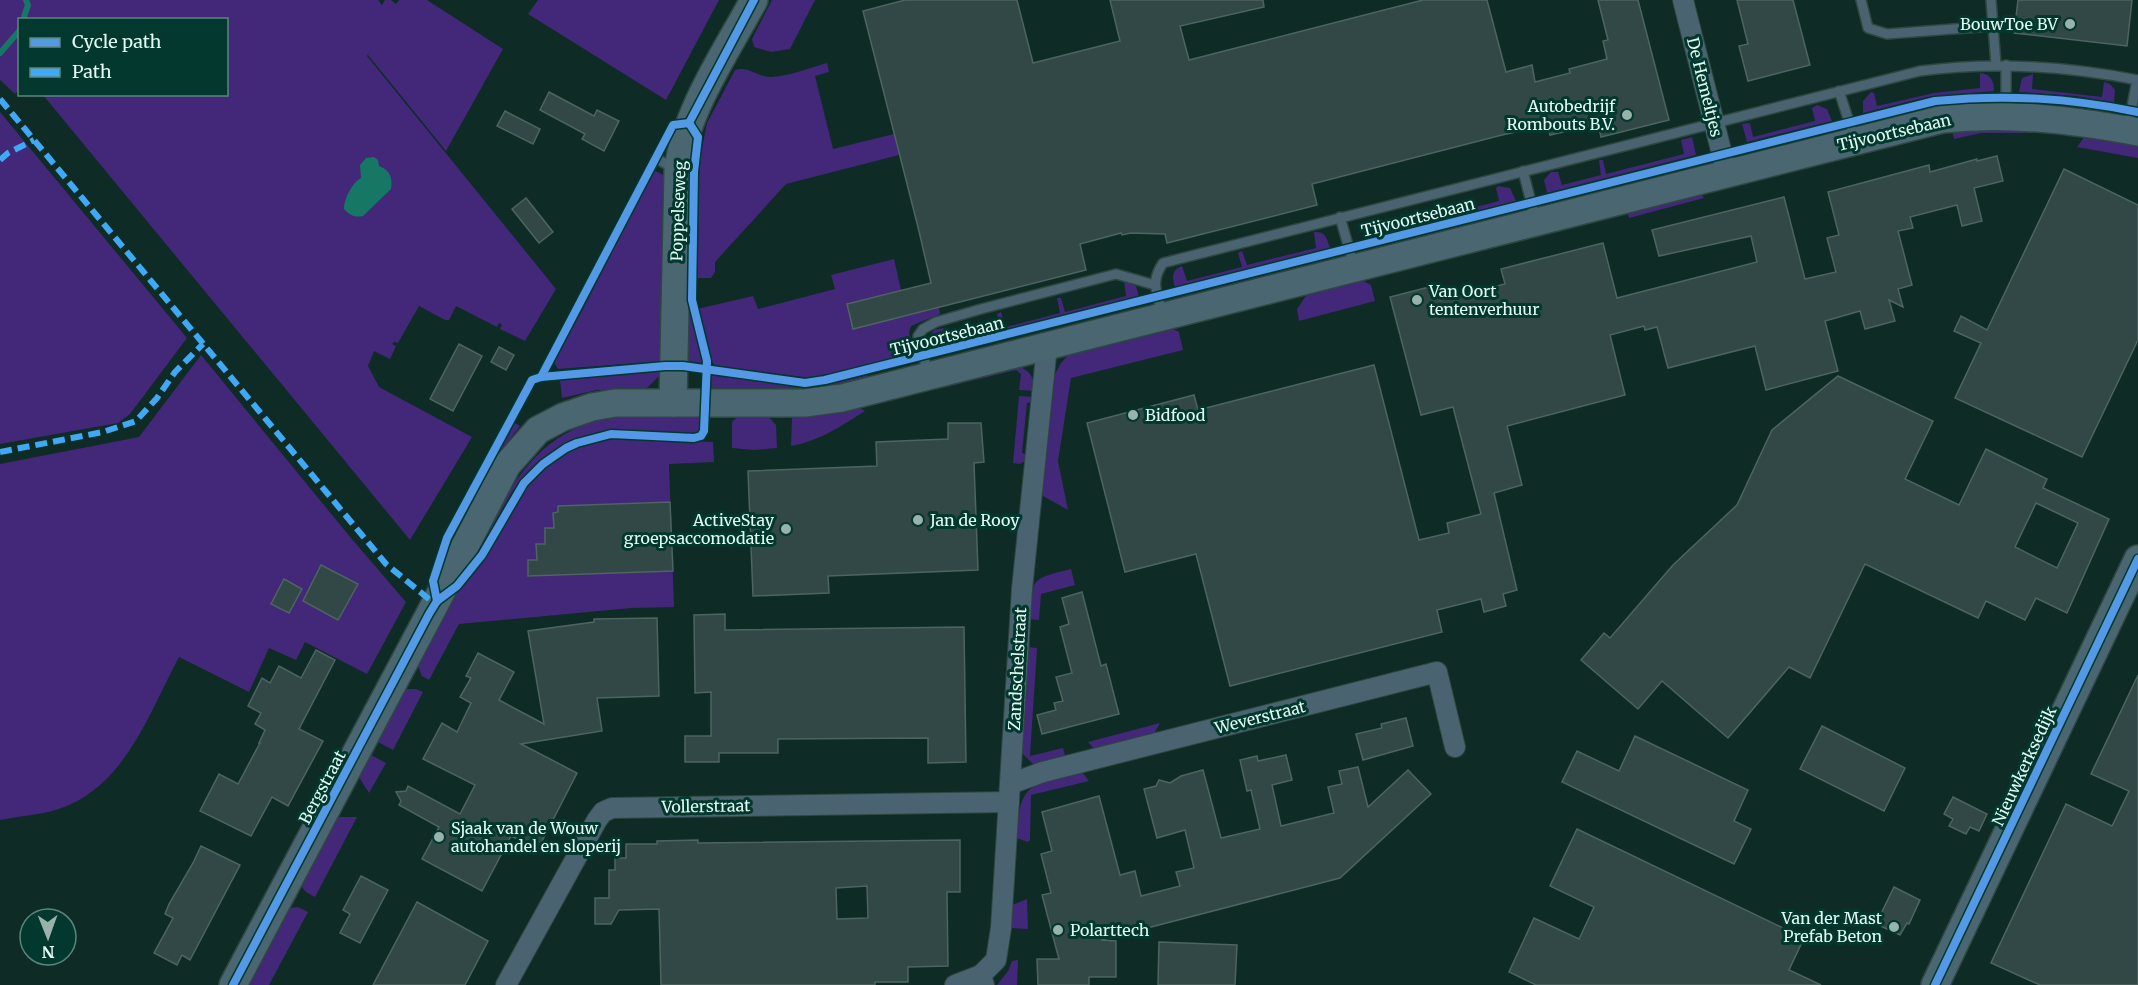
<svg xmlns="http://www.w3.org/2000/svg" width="2138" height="985" font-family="Merriweather,serif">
  <rect width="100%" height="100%" fill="#0f2b26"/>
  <g fill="#432778">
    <path d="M0 0H378L382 5 385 0H391L396 4 399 0H427L503 49 446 151 368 55 371 50 367 56 556 289 525 341 500 329 502 325 499 323 497 327 456 306 449 320H445L419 306 398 343 394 342 392 344 396 346 390 359 374 351 368 366 379 387 472 437 410 540 43 95 226 94V20H20L19 90 15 94 0 80Z"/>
    <path d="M538 0H719L666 100 528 14Z"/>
    <path d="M772 0H815L790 49 771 52 754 47 752 39Z"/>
    <path d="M827 63 829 72 815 76 833 149 894 134 899 155 786 184 715 262V272L711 278H696L699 163 707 123 735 70C750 66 756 77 771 77 790 76 809 68 827 63Z"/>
    <path d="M1980 73C1991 74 1994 81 1994 91L1927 97 1863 113V101L1871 92 1874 93 1877 106 1934 93 1980 88Z"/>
    <path d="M2033 74 2032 89 2102 97 2104 82 2110 84 2115 90 2114 103 2076 96 2019 92 2022 78Z"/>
    <path d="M1817 105 1827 109 1832 121 1747 142 1742 124 1750 123 1753 137 1815 121 1812 108Z"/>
    <path d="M0 112 187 338 130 414 118 423 0 444Z"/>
    <path d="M2035 129 2036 133H1981L1954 139 1952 131Z"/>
    <path d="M2085 136 2138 143V158L2077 147Z"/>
    <path d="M1692 137 1696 155 1547 193 1544 180 1551 172H1558L1562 185 1601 175 1599 160H1603L1606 174 1684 154 1681 140Z"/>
    <path d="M1694 166 1691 169 1560 204 1554 201Z"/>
    <path d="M654 170 667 177 665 361 558 369 555 364V358L583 309Z"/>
    <path d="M1498 186 1510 188 1516 201 1366 239 1365 225 1370 219H1374L1378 232 1440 217 1437 202H1441L1445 215 1499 201 1496 188Z"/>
    <path d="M1699 192 1704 198 1629 218 1627 210Z"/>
    <path d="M1513 212 1512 215 1406 245 1404 240Z"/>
    <path d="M1314 232C1325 231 1327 238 1330 248L1175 288C1172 278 1171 270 1182 266L1187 281 1242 267 1238 253 1242 251 1247 265 1316 248Z"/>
    <path d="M894 259 901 290 847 304 853 329 939 308 940 314 911 326 909 333 915 354 810 378 716 366 711 361 697 309 753 296 758 309 835 289 831 275Z"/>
    <path d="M1330 259 1328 261 1189 298 1184 296Z"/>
    <path d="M1358 278 1371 285 1375 301 1299 321 1297 309 1310 290Z"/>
    <path d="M1124 281 1136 286 1139 297 929 350 927 339 934 330 944 328 947 342 1001 328 997 314 1001 312 1006 327 1060 313 1057 298H1061L1065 312 1126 296Z"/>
    <path d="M689 307 703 357 702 363 684 361V312Z"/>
    <path d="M1168 326 1179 332 1183 350 1071 378 1058 461 1068 510 1043 496 1042 494 1055 374 1061 363 1069 354Z"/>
    <path d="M201 355 351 538 406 602 367 674 305 642 296 660 269 648 249 692 179 657C149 713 125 787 59 809 41 815 19 816 0 820V464L139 437Z"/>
    <path d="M1020 367C1032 372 1034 379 1035 391L1019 390 1021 374 1016 370 942 388 941 384Z"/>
    <path d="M664 371 646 389 597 390 562 398 560 380Z"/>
    <path d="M712 375 800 387 814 388 868 375 869 381 830 390H709L710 378Z"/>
    <path d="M1019 396 1035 397 1034 402 1027 403 1022 453 1028 455 1027 460 1020 464 1013 463Z"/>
    <path d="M858 407 865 411C842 426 819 441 791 446L792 417Z"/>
    <path d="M702 415 701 430 698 434C669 436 639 429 610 431 574 433 534 459 514 489 501 509 491 532 480 554L476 552C511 486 535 429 618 416Z"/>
    <path d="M738 416H768L776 425 777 448 754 450 732 448V422Z"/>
    <path d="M512 421 520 426 503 448 453 541 450 539Z"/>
    <path d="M608 438 713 442 714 462 669 464 674 607 631 608 459 624 429 680 422 676 418 666 460 588 486 556 522 490 540 472 570 450 591 442Z"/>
    <path d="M1071 569 1075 585 1041 594 1039 620 1029 619C1032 578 1031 579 1071 569Z"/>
    <path d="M1027 647 1037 648 1030 756 1063 748 1065 755 1034 765 1021 752Z"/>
    <path d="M406 689H416L423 692 393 750 378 742Z"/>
    <path d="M1160 723 1154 734 1094 749 1088 742Z"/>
    <path d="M371 755 386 763 369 793 359 777Z"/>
    <path d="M1082 772 1089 781 1031 795 1030 840 1028 842 1016 838C1020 780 1031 785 1082 772Z"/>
    <path d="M338 817H357L315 897 306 892 301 886Z"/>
    <path d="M1027 899 1028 929 1010 928 1012 905Z"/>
    <path d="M298 907 308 912 269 985H249L289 908Z"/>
    <path d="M1018 960 1017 985H997L1008 971 1012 961Z"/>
  </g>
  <path fill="#167765" d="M374 157 378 160 379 166C390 170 393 178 391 189L363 216C354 218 350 215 344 209 344 199 352 183 361 178L360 165 366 158Z"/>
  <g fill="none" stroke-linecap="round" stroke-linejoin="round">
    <g stroke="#167765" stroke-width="6">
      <path d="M23 20 28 5 26 0"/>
      <path d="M0 53 20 30"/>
    </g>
  </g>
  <g fill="#314846" stroke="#4d6461" stroke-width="1.5" fill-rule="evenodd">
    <path d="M905 0H1017L1033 63 1120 41 1110 0H1263L1264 7 1180 26 1189 60 1423 0H1487L1506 72 1532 65 1535 82 1570 73 1569 69 1607 59 1603 41 1608 40 1598 0H1638L1669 120 1601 137 1598 124 1550 135 1547 125 1502 135 1312 184 1317 205 1167 243 1165 234 1131 233 1122 235 1121 233 1080 244 1086 270 853 329 847 304 931 283 918 227 863 11Z"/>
    <path d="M1737 0H1793L1810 65 1748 81 1739 46 1748 44Z"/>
    <path d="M2018 0H2132L2127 46 2014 33Z"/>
    <path d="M549 92 594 116 597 110 619 121 604 151 582 139 585 134 540 110Z"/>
    <path d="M505 111 540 129 533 144 497 126Z"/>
    <path d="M1997 156 2003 181 1974 188 1982 221 1962 226 1957 205 1910 217 1913 228 1898 231 1912 285 1898 289 1903 307 1889 300 1895 321 1865 329 1860 311 1825 321 1838 371 1766 390 1755 346 1668 368 1657 327 1645 330 1644 326 1610 335 1625 395 1507 426 1522 485 1494 493 1517 590 1503 594 1506 606 1484 612 1481 599 1437 610 1442 632 1230 686 1196 554 1125 572 1087 423 1194 395 1198 410 1374 365 1419 540 1449 533 1447 523 1481 514 1453 407 1421 415 1390 297 1437 285 1440 300 1505 284 1501 269 1603 243 1617 298 1757 262 1751 236 1659 256 1652 230 1784 197 1805 279 1836 272 1827 238 1839 235 1828 192 1929 165 1930 172 1977 159V161Z"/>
    <path d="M2064 169 2138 205V340L2082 457 1955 398 1981 343 1954 331 1961 316 1987 330Z"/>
    <path d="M526 198 553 232 539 243 512 209Z"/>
    <path d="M459 344 482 356 453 411 430 399Z"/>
    <path d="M499 347 514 355 506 370 491 362Z"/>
    <path d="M1838 376 1933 421 1905 479 1959 505 1986 449 2047 479 2043 488 2109 519 2067 613 2036 598 2025 620 1986 601 1978 618 1865 564 1810 678 1789 667 1728 738 1662 681 1638 709 1581 660 1604 633 1610 638 1673 565 1737 505 1772 430ZM2036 503 2078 523 2057 568 2015 547Z"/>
    <path d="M948 423H981L984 462 974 463 978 570 828 576 829 593 753 596 748 471 877 466 876 442 948 439Z"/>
    <path d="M670 502 673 571 528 576V560H537L536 544H545V528H554L553 513 558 512V506Z"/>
    <path d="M321 565 358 584 338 620 303 601Z"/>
    <path d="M284 579 302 589 289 613 271 604Z"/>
    <path d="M1082 592 1101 666 1106 664 1119 714 1042 734 1037 715 1056 710 1054 703 1063 701 1056 677 1072 673 1060 627 1069 624 1062 598Z"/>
    <path d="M725 614V630L964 627 966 762 928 763V738L778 739V753H719V762H685V736H711V692L695 693 694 615Z"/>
    <path d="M657 618 659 696 597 698 602 731 521 744 577 773 538 849 511 836 482 891 422 859 439 827 399 805 401 801 396 792 406 791 408 786 460 814 475 785 423 759 442 723 457 732 471 703 460 697 471 678 466 676 478 653 514 672 499 700 544 724 528 631 594 622V619Z"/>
    <path d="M316 650 335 660 299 729 323 741 288 806 272 797 251 836 200 811 219 774 238 784 260 743H259L265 730 255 724 261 713 248 706 262 678 270 683 279 666 301 678Z"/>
    <path d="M2138 675V985H2040L1991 963 2066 804 2112 826 2129 791 2091 774Z"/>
    <path d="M1406 718 1413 746 1363 760 1356 734 1382 728 1381 724Z"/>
    <path d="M1822 726 1905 768 1884 811 1800 769Z"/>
    <path d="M1635 736 1748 790 1734 821 1751 829 1734 864 1562 782 1577 751 1619 771Z"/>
    <path d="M1286 755 1292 780 1272 785 1281 826 1334 813 1328 787 1342 784 1339 771 1358 767 1368 807 1408 770 1431 794 1340 878 1101 940 1116 941V977H1089V985H1038L1037 959H1059L1042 895 1051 893 1041 854 1052 851 1042 812 1099 796 1120 875 1135 871 1141 896 1180 886 1176 872 1194 868 1185 830 1157 838 1144 789 1156 786 1159 780 1170 783 1181 776 1203 770 1221 838 1260 829 1251 790 1247 791 1240 760 1257 756 1258 761Z"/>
    <path d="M1953 797 1987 814 1979 831 1970 827 1966 834 1949 826 1953 819 1944 814Z"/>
    <path d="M1577 829 1804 938 1789 970 1821 985H1536L1509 972 1534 918 1579 939 1594 907 1550 886Z"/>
    <path d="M698 840V843L960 840V892H947L948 966 908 967V982H875V985H661L659 909 619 910 611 924H595V898H609V870H615V858H626V844H657V841ZM867 886 868 918 837 919 836 888Z"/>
    <path d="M201 846 240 865 190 960 182 955 177 965 154 953 173 918 165 914 169 904 193 863Z"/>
    <path d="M361 876 388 890 360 943 340 933 350 914 343 910Z"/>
    <path d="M1894 887 1920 900 1909 924 1907 923 1900 935 1876 924Z"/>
    <path d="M417 902 488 941 465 985H373Z"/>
    <path d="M1159 942 1237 945 1235 985H1158Z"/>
  </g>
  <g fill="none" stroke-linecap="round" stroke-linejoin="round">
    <defs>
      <g id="lane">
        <path d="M1861 0 1868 28 1887 34 1993 26"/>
        <path d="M1991 0 1996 65"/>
        <path d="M2006 65V114"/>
        <path d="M1839 91 1855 140"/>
        <path d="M2128 127 2137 80"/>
        <path d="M656 158 676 170"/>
        <path d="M1523 171 1536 221"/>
        <path d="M1340 217 1354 266"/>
        <path d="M1162 313C1157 292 1150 282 1163 263L1920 71C1994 61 2065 66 2138 80"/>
        <path d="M928 373 918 336 923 329 936 322 981 309 1116 274 1155 285"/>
      </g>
      <g id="street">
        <path d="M1683 0 1727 174"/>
        <path d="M1010 784 1043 772 1437 672 1455 747"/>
        <path d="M506 985 597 820 603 812 612 808 1009 802"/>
        <path d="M955 985 981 975"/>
        <path d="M984 985 981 975 996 960 1001 928 1022 589 1047 346"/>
      </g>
      <g id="secondary">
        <path d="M673 403 678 171C684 113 726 52 754 0"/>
        <path d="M233 985 435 604 507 465 538 430 563 417 592 407 615 403H805L842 398 1943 119C2008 112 2073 120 2138 132"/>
        <path d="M1935 985 2138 559"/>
      </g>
    </defs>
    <use href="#lane" stroke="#2f4641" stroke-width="12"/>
    <use href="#street" stroke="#2f4641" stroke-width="22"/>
    <use href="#secondary" stroke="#2f4641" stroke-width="30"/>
    <use href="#lane" stroke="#496470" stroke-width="9"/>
    <use href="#street" stroke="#496470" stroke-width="20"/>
    <use href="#secondary" stroke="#496671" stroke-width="27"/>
    <g stroke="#3fa9f5" stroke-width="6" stroke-dasharray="12 6" stroke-linecap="butt">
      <path d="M0 99 386 564 435 604"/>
      <path d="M0 160 8 153 34 140"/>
      <path d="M0 452 103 432 136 421 157 398 175 372 203 344"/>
    </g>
    <defs>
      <g id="cycleway">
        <path d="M689 123 754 0"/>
        <path d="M541 377 673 125 689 123"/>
        <path d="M437 601 433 581 447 538 532 380 541 377 665 366H683L805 383 825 380 1935 101C2006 94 2069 98 2138 112"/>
        <path d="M233 985 429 614 437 601 457 586 482 555 524 483 543 464 566 448 577 443 611 434 694 438 701 436 704 431 707 361 692 300 694 172 698 137 689 123"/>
        <path d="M1935 985 2138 559"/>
      </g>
    </defs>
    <use href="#cycleway" stroke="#02382e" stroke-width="11"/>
    <use href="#cycleway" stroke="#5399e6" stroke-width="8"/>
  </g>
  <g fill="#98b2ac" stroke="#02382e" stroke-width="2">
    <circle cx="2070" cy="24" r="6"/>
    <circle cx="1627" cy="115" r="6"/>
    <circle cx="1417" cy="300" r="6"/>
    <circle cx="1133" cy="415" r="6"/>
    <circle cx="918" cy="520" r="6"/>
    <circle cx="786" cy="529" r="6"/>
    <circle cx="439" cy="837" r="6"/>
    <circle cx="1894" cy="927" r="6"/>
    <circle cx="1058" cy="930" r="6"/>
  </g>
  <g text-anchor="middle" stroke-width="6" stroke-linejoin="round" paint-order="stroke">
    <g font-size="16" fill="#e2fbf4" stroke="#02382e" text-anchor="start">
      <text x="2058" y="30" text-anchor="end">BouwToe BV</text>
      <text x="1615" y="112" text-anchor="end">Autobedrijf<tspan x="1615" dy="18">Rombouts B.V.</tspan></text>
      <text x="1429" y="297">Van Oort<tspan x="1429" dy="18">tentenverhuur</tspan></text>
      <text x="1145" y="421">Bidfood</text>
      <text x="774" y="526" text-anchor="end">ActiveStay<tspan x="774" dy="18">groepsaccomodatie</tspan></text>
      <text x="930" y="526">Jan de Rooy</text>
      <text x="451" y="834">Sjaak van de Wouw<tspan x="451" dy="18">autohandel en sloperij</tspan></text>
      <text x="1882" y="924" text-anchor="end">Van der Mast<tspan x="1882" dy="18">Prefab Beton</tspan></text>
      <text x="1070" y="936">Polarttech</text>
    </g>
    <g font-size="16" fill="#e2fbf4" stroke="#02382e">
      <text transform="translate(1705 87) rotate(76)" y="6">De Hemeltjes</text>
      <text transform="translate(1894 132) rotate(-13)" y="6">Tijvoortsebaan</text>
      <text transform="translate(678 211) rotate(-88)" y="6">Poppelseweg</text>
      <text transform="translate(1418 217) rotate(-14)" y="6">Tijvoortsebaan</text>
      <text transform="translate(947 336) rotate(-14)" y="6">Tijvoortsebaan</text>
      <text transform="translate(1017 669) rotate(-87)" y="6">Zandschelstraat</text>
      <text transform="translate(1260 717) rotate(-14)" y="6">Weverstraat</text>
      <text transform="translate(2024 766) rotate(-65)" y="6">Nieuwkerksedijk</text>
      <text transform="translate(322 787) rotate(-62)" y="6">Bergstraat</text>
      <text transform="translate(706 806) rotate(-1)" y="6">Vollerstraat</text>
    </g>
  </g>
  <rect x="18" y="18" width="210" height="78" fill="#02382e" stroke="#5c867d" stroke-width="1.5"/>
  <rect x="30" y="38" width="30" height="9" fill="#5399e6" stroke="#5c867d" stroke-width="1.5"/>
  <text x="72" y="48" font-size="18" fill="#e2fbf4">Cycle path</text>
  <rect x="30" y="68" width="30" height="9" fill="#3fa9f5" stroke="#5c867d" stroke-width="1.5"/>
  <text x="72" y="78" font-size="18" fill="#e2fbf4">Path</text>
  <g transform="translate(48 937) rotate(179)"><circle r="28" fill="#02382e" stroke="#5c867d" stroke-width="1.5"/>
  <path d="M0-4.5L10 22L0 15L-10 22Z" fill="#98b2ac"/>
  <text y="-9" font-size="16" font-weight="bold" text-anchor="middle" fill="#e2fbf4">N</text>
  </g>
</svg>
